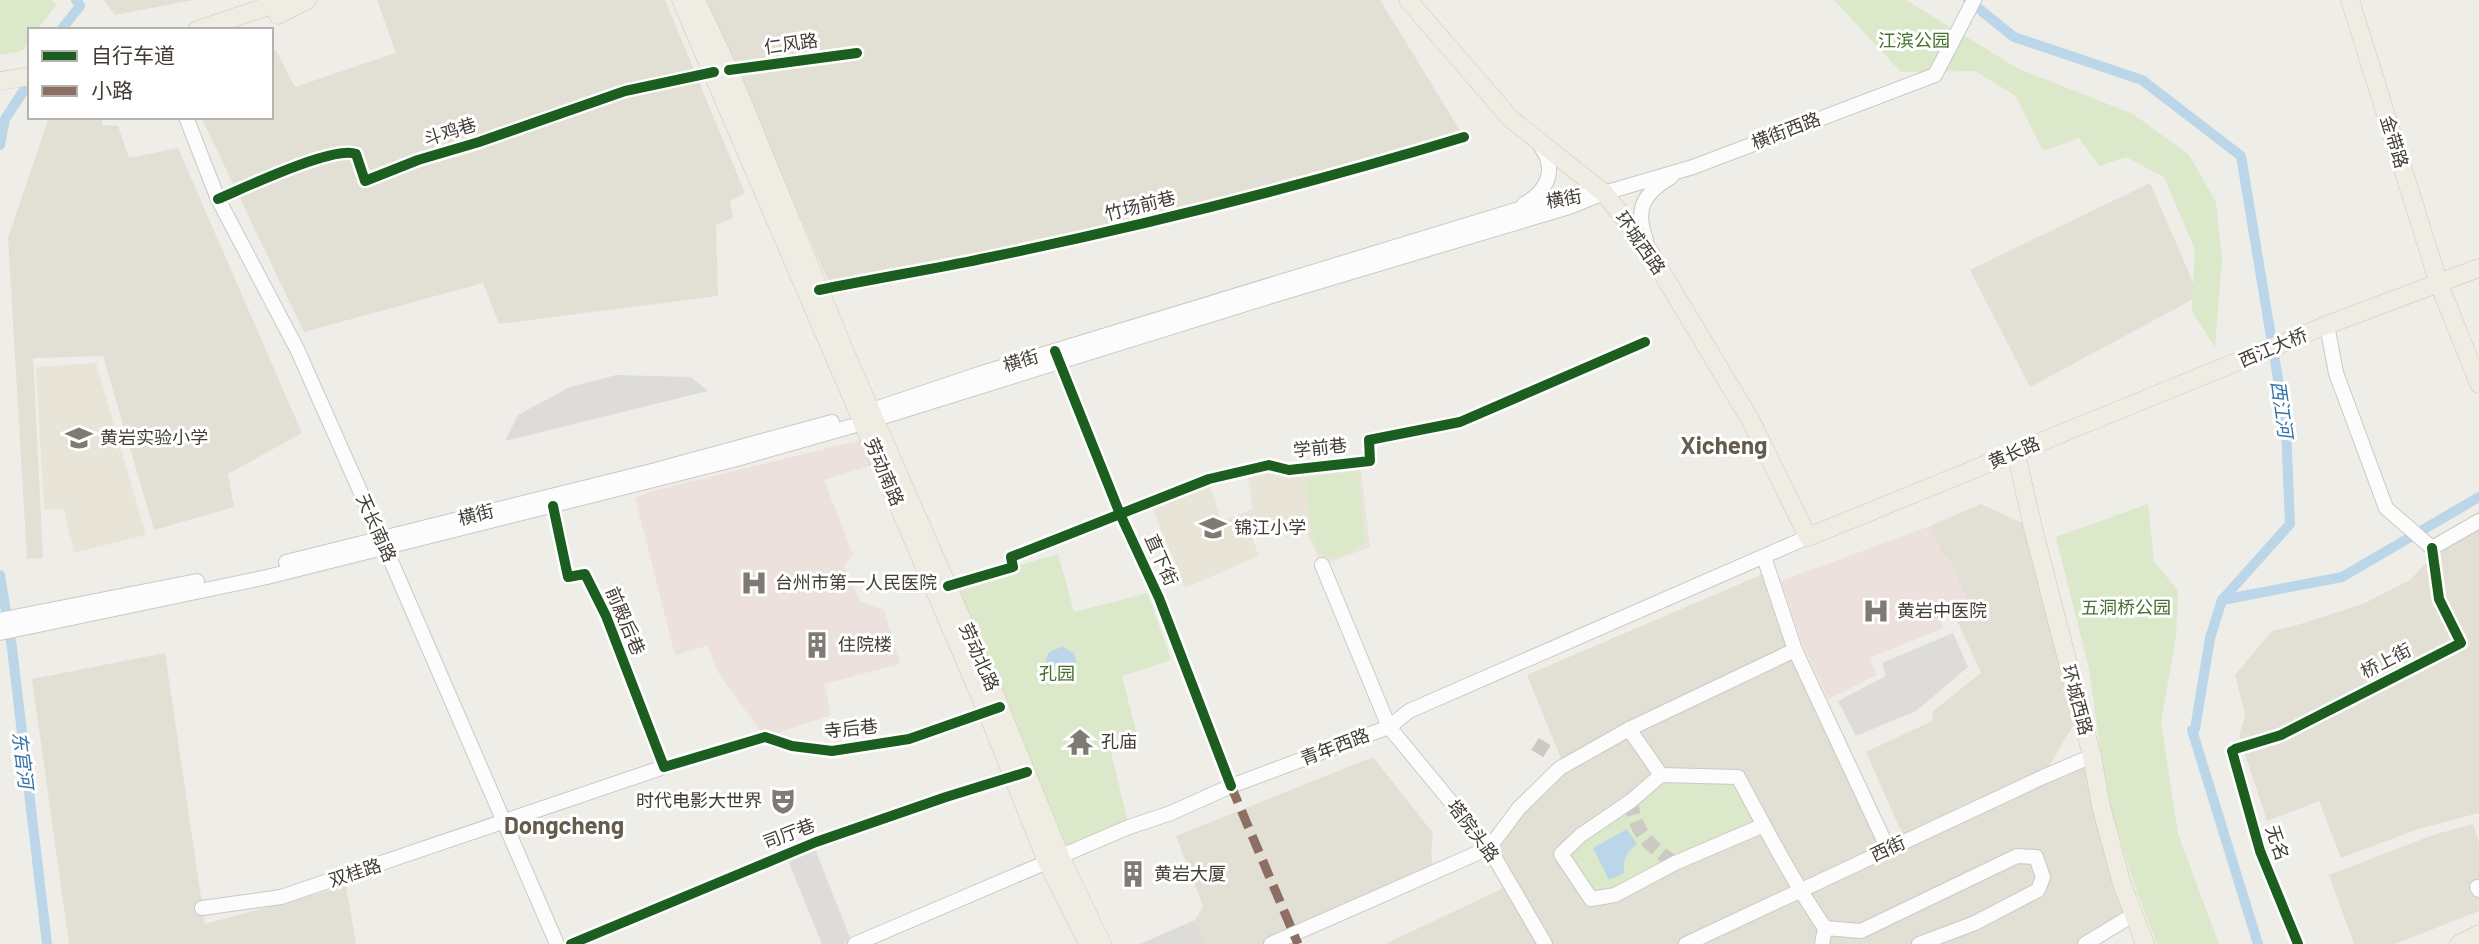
<svg xmlns="http://www.w3.org/2000/svg" width="2479" height="944" font-family="Barlow,'Noto Sans SC',sans-serif">
  <rect width="100%" height="100%" fill="#eeede8"/>
  <g fill="#e2dfd5">
    <path d="M104 0H193L115 15Z"/>
    <path d="M377 0H665L745 193 730 201 733 218 716 225 718 296 499 324 483 283 304 332 201 117H271V52L276 50 295 87 396 53Z"/>
    <path d="M704 0H1380L1464 137 1350 170 1025 250 956 261 831 287Z"/>
    <path d="M49 117H102V125L118 126 129 158 178 148 302 433 228 474 234 507 154 530 103 356 33 358 43 558 27 559 8 238Z"/>
    <path d="M2150 183 2199 296 2030 387 1970 270Z"/>
    <path d="M1981 504 2033 528 2080 714 2043 776 2092 756 2133 915 2085 944H1385L1510 885 1489 848 1560 768 1795 650 1888 848 1905 840 1866 752 1932 721 1933 711 1981 673 1954 614 1971 607 1943 556 1930 526Z"/>
    <path d="M2479 511V813L2418 829 2341 858 2319 801 2267 821 2239 736 2245 715 2235 675 2272 631 2294 626 2363 604 2410 580 2471 516Z"/>
    <path d="M1763 574 1790 648 1562 761 1527 675Z"/>
    <path d="M165 653 205 924 346 886 356 944H69L32 679Z"/>
    <path d="M1373 757 1433 833 1431 854 1434 872 1297 933 1301 944H1206L1195 920 1203 906 1176 836Z"/>
    <path d="M2473 824 2479 843V911L2395 944H2354L2329 875 2433 835Z"/>
  </g>
  <g fill="#e8e5d8">
    <path d="M96 363 146 535 74 553 64 509 44 510 36 367Z"/>
    <path d="M1268 470 1288 476 1361 470 1370 547 1322 565 1302 523H1280L1250 532 1259 556 1185 588 1151 505 1210 484 1221 521 1253 509 1247 475Z"/>
  </g>
  <g fill="#ede1dd">
    <path d="M861 440 872 465 824 480 853 554 844 566 860 601 884 610 900 664 824 684 831 715 765 737 720 676 707 646 675 655 635 498 653 491Z"/>
    <path d="M1930 526 1943 556H1948L1971 607 1941 619 1943 628 1870 658 1877 675 1828 699 1802 643 1781 581Z"/>
  </g>
  <g fill="#dbe8c9">
    <path d="M0 0H52L56 5 37 30H30V41L22 51 0 55Z"/>
    <path d="M1834 0H1906L2017 68 2133 114 2189 155 2216 202 2222 260 2215 347 2192 311 2195 249 2164 177 2126 157 2099 166 2079 138 2043 151 2016 96 1975 71 1901 72Z"/>
    <path d="M1358 473 1365 542C1354 551 1327 566 1317 548 1310 537 1308 497 1305 483 1319 472 1342 474 1358 473Z"/>
    <path d="M2148 504 2154 561 2178 591 2176 636 2161 722 2178 834 2219 944H2157L2136 889 2113 818 2102 763 2089 668 2056 537Z"/>
    <path d="M1058 554 1074 612 1148 593 1171 660 1122 676 1137 735 1109 744 1129 827 1060 856 948 586Z"/>
    <path d="M1663 781 1735 782 1754 824 1700 844 1661 862 1617 887 1595 891 1570 853 1588 838 1644 802Z"/>
  </g>
  <g fill="#dddcd8">
    <path d="M616 375 691 377 708 391 505 441 518 415 568 388Z"/>
    <path d="M1953 633 1968 667 1916 711 1856 736 1838 701 1886 676 1882 663Z"/>
    <path d="M815 849 851 940 843 944H822L787 858Z"/>
    <path d="M1195 920 1206 944H1140Z"/>
  </g>
  <g fill="#bbd6e9">
    <path d="M1063 647 1074 653 1077 665 1047 672C1044 655 1047 651 1063 647Z"/>
    <path d="M1627 829 1637 844C1626 852 1623 858 1624 873L1609 880 1593 848Z"/>
  </g>
  <g fill="none" stroke-linecap="round" stroke-linejoin="round">
    <g stroke="#bbd6e9" stroke-width="10">
      <path d="M1968 0 2014 37 2142 80 2241 156 2286 427 2290 524 2222 600 2210 638 2195 729 2192 730 2258 944"/>
      <path d="M61 30 80 6 76 0"/>
      <path d="M0 145 5 119 26 87"/>
      <path d="M0 575 12 648 47 944"/>
      <path d="M2222 600 2342 577 2479 497"/>
    </g>
    <g stroke="#cccac4" stroke-width="14" stroke-dasharray="14 7" stroke-linecap="butt">
      <path d="M1535 744 1553 755"/>
      <path d="M1631 801C1635 832 1649 846 1675 863"/>
    </g>
    <defs>
      <g id="minor">
        <path d="M186 117 218 199 297 349 381 538 557 944"/>
        <path d="M1524 204C1548 191 1557 169 1541 147"/>
        <path d="M1646 240C1635 210 1642 194 1671 177"/>
        <path d="M2327 325 2336 373 2386 508 2432 548 2479 521"/>
        <path d="M872 410 979 374 1555 198 1586 195"/>
        <path d="M1764 557 1795 650 1888 849"/>
        <path d="M286 562 648 472 832 422"/>
        <path d="M1322 565 1389 727 1489 848 1545 944"/>
        <path d="M0 620 197 581"/>
        <path d="M0 633 267 577 733 460 863 423 1278 294 1569 207 1604 193 1693 167 1935 75 1974 0"/>
        <path d="M1629 729 1661 775"/>
        <path d="M1764 825 1675 863 1615 895 1591 899 1561 854 1581 835 1631 801 1661 775 1738 777C1766 829 1792 880 1825 928L1822 944"/>
        <path d="M2477 887 2479 890"/>
        <path d="M202 908 281 897 664 767"/>
        <path d="M1825 928 1861 931 2017 856 2036 857 2043 877 2038 890 1975 923 1919 944"/>
        <path d="M855 944 1129 827 1171 813 1231 786 1389 727 1409 711 1808 537"/>
        <path d="M1271 944 1489 848 1519 808 1560 768 1629 729 1795 650"/>
        <path d="M1686 944 2043 777 2092 756"/>
        <path d="M2085 944 2133 915"/>
      </g>
      <g id="major">
        <path d="M681 0 987 712 1047 862 1088 944"/>
        <path d="M696 0 729 70 846 354 992 688 1060 856 1102 944"/>
        <path d="M1408 0 1511 119 1604 193 1646 246 1751 421 1808 537 2327 325 2479 268"/>
        <path d="M2350 0 2439 284 2479 384"/>
        <path d="M278 15 307 0"/>
        <path d="M197 30 287 0"/>
        <path d="M0 81 30 76"/>
        <path d="M2016 453 2033 528 2092 756 2101 806 2122 884 2145 944"/>
        <path d="M2459 944 2479 934"/>
      </g>
    </defs>
    <use href="#minor" stroke="#cac9c4" stroke-width="16"/>
    <use href="#major" stroke="#cfc9b6" stroke-width="19"/>
    <use href="#minor" stroke="#fcfcfc" stroke-width="14"/>
    <use href="#major" stroke="#efece3" stroke-width="18"/>
    <path stroke="#8d6e63" stroke-width="9" stroke-dasharray="18 9" stroke-linecap="butt" d="M1231 786 1298 944"/>
    <defs>
      <g id="cycleway">
        <path d="M729 70 857 53"/>
        <path d="M218 199C244 188 334 145 356 154L365 181 418 160 479 142 625 91 714 72"/>
        <path d="M819 290C877 278 934 269 991 257 1151 224 1309 184 1464 137"/>
        <path d="M1055 351 1120 514 1159 598 1231 786"/>
        <path d="M553 506 568 577 585 574 606 616 664 767 765 737 792 746 832 751 909 739 1000 707"/>
        <path d="M948 586 1013 567 1011 557 1209 479 1269 465 1289 470 1370 461 1369 440 1460 422 1645 342"/>
        <path d="M2235 749 2281 735 2461 643 2439 599 2432 548"/>
        <path d="M2232 751 2260 851 2298 944"/>
        <path d="M571 944 816 842 946 797 1027 772"/>
      </g>
    </defs>
    <use href="#cycleway" stroke="#fff" stroke-width="15"/>
    <use href="#cycleway" stroke="#1b5e20" stroke-width="10"/>
  </g>
  <defs>
    <symbol id="school-bare" viewBox="-9 -9 18 18"><path d="M0-5L7-2L0 1L-7-2ZM-4 1L0 2.5L4 1V4Q0 6-4 4Z" fill="#7f7b74" stroke="#fff" stroke-width="2.5" paint-order="stroke"/></symbol>
    <symbol id="hospital-bare" viewBox="-9 -9 18 18"><path d="M-5-5h3v3.5h4V-5h3V5h-3V1.5h-4V5h-3Z" fill="#7f7b74" stroke="#fff" stroke-width="2.5" paint-order="stroke"/></symbol>
    <symbol id="building-bare" viewBox="-9 -9 18 18"><path d="M-4-6H4V6H1V3H-1V6H-4ZM-2.5-4.3h1.7v1.8h-1.7ZM.8-4.3h1.7v1.8H.8ZM-2.5-1h1.7V.8h-1.7ZM.8-1h1.7V.8H.8Z" fill="#7f7b74" stroke="#fff" stroke-width="2.5" paint-order="stroke"/></symbol>
    <symbol id="temple-bare" viewBox="-9 -9 18 18"><path d="M0-6L5-2H3V0L6.5 2.5H4V6H1.5V3h-3V6H-4V2.5H-6.5L-3 0V-2H-5Z" fill="#7f7b74" stroke="#fff" stroke-width="2.5" paint-order="stroke"/></symbol>
    <symbol id="theatre-bare" viewBox="-9 -9 18 18"><path d="M-5-5.5Q0-4 5-5.5V0Q5 5 0 6Q-5 5-5 0ZM-3.3-2.5H-1v1.5H-3.3ZM1-2.5H3.3v1.5H1ZM-2.8 1Q0 5.5 2.8 1Z" fill="#7f7b74" stroke="#fff" stroke-width="2.5" paint-order="stroke"/></symbol>
  </defs>
  <g fill-rule="evenodd">
    <use href="#school-bare" x="60" y="419" width="38" height="38"/>
    <use href="#school-bare" x="1194" y="509" width="38" height="38"/>
    <use href="#hospital-bare" x="735" y="564" width="38" height="38"/>
    <use href="#hospital-bare" x="1857" y="592" width="38" height="38"/>
    <use href="#building-bare" x="798" y="626" width="38" height="38"/>
    <use href="#temple-bare" x="1061" y="723" width="38" height="38"/>
    <use href="#theatre-bare" x="764" y="782" width="38" height="38"/>
    <use href="#building-bare" x="1114" y="855" width="38" height="38"/>
  </g>
  <g text-anchor="middle" stroke-width="6" stroke-linejoin="round" paint-order="stroke">
    <g font-size="18" fill="#45702d" stroke="#fff">
      <text x="1914" y="47">江滨公园</text>
      <text x="2126" y="614">五洞桥公园</text>
      <text x="1057" y="680">孔园</text>
    </g>
    <g font-size="18" fill="#433e35" stroke="#fff">
      <text transform="translate(791 44) rotate(-8)" y="6">仁风路</text>
      <text transform="translate(1786 131) rotate(-21)" y="6">横街西路</text>
      <text transform="translate(450 132) rotate(-17)" y="6">斗鸡巷</text>
      <text transform="translate(2394 142) rotate(73)" y="6">金带路</text>
      <text transform="translate(1564 199) rotate(-10)" y="6">横街</text>
      <text transform="translate(1140 206) rotate(-14)" y="6">竹场前巷</text>
      <text transform="translate(1640 243) rotate(55)" y="6">环城西路</text>
      <text transform="translate(2273 348) rotate(-23)" y="6">西江大桥</text>
      <text transform="translate(1021 361) rotate(-17)" y="6">横街</text>
      <text transform="translate(1320 448) rotate(-6)" y="6">学前巷</text>
      <text transform="translate(2014 453) rotate(-23)" y="6">黄长路</text>
      <text transform="translate(884 472) rotate(67)" y="6">劳动南路</text>
      <text transform="translate(476 515) rotate(-14)" y="6">横街</text>
      <text transform="translate(376 528) rotate(66)" y="6">天长南路</text>
      <text transform="translate(1161 560) rotate(66)" y="6">直下街</text>
      <text transform="translate(625 621) rotate(67)" y="6">前殿后巷</text>
      <text transform="translate(979 657) rotate(66)" y="6">劳动北路</text>
      <text transform="translate(2386 661) rotate(-27)" y="6">桥上街</text>
      <text transform="translate(2077 700) rotate(75)" y="6">环城西路</text>
      <text transform="translate(851 729) rotate(-6)" y="6">寺后巷</text>
      <text transform="translate(1335 747) rotate(-21)" y="6">青年西路</text>
      <text transform="translate(1473 831) rotate(53)" y="6">塔院头路</text>
      <text transform="translate(789 834) rotate(-21)" y="6">司厅巷</text>
      <text transform="translate(2277 843) rotate(71)" y="6">无名</text>
      <text transform="translate(1888 849) rotate(-25)" y="6">西街</text>
      <text transform="translate(355 873) rotate(-18)" y="6">双桂路</text>
    </g>
    <g font-size="18" fill="#433e35" stroke="#fff" text-anchor="start">
      <text x="100" y="444">黄岩实验小学</text>
      <text x="1234" y="534">锦江小学</text>
      <text x="775" y="589">台州市第一人民医院</text>
      <text x="1897" y="617">黄岩中医院</text>
      <text x="838" y="651">住院楼</text>
      <text x="1101" y="748">孔庙</text>
      <text x="762" y="807" text-anchor="end">时代电影大世界</text>
      <text x="1154" y="880">黄岩大厦</text>
    </g>
    <g font-size="19" font-style="italic" fill="#3774a6" stroke="#fff">
      <text transform="translate(2282 409) rotate(82)" y="7">西江河</text>
      <text transform="translate(23 760) rotate(83)" y="7">东官河</text>
    </g>
    <g font-size="24" font-weight="bold" fill="#655c4d" stroke="#fff">
      <text x="1724" y="454">Xicheng</text>
      <text x="564" y="834">Dongcheng</text>
    </g>
  </g>
  <rect x="28" y="28" width="245" height="91" fill="#ffffff" stroke="#b4b2ae" stroke-width="2"/>
  <rect x="42" y="51" width="35" height="10" fill="#1b5e20" stroke="#b4b2ae" stroke-width="2"/>
  <text x="91" y="63" font-size="21" fill="#433e35">自行车道</text>
  <rect x="42" y="86" width="35" height="10" fill="#8d6e63" stroke="#b4b2ae" stroke-width="2"/>
  <text x="91" y="98" font-size="21" fill="#433e35">小路</text>
</svg>
